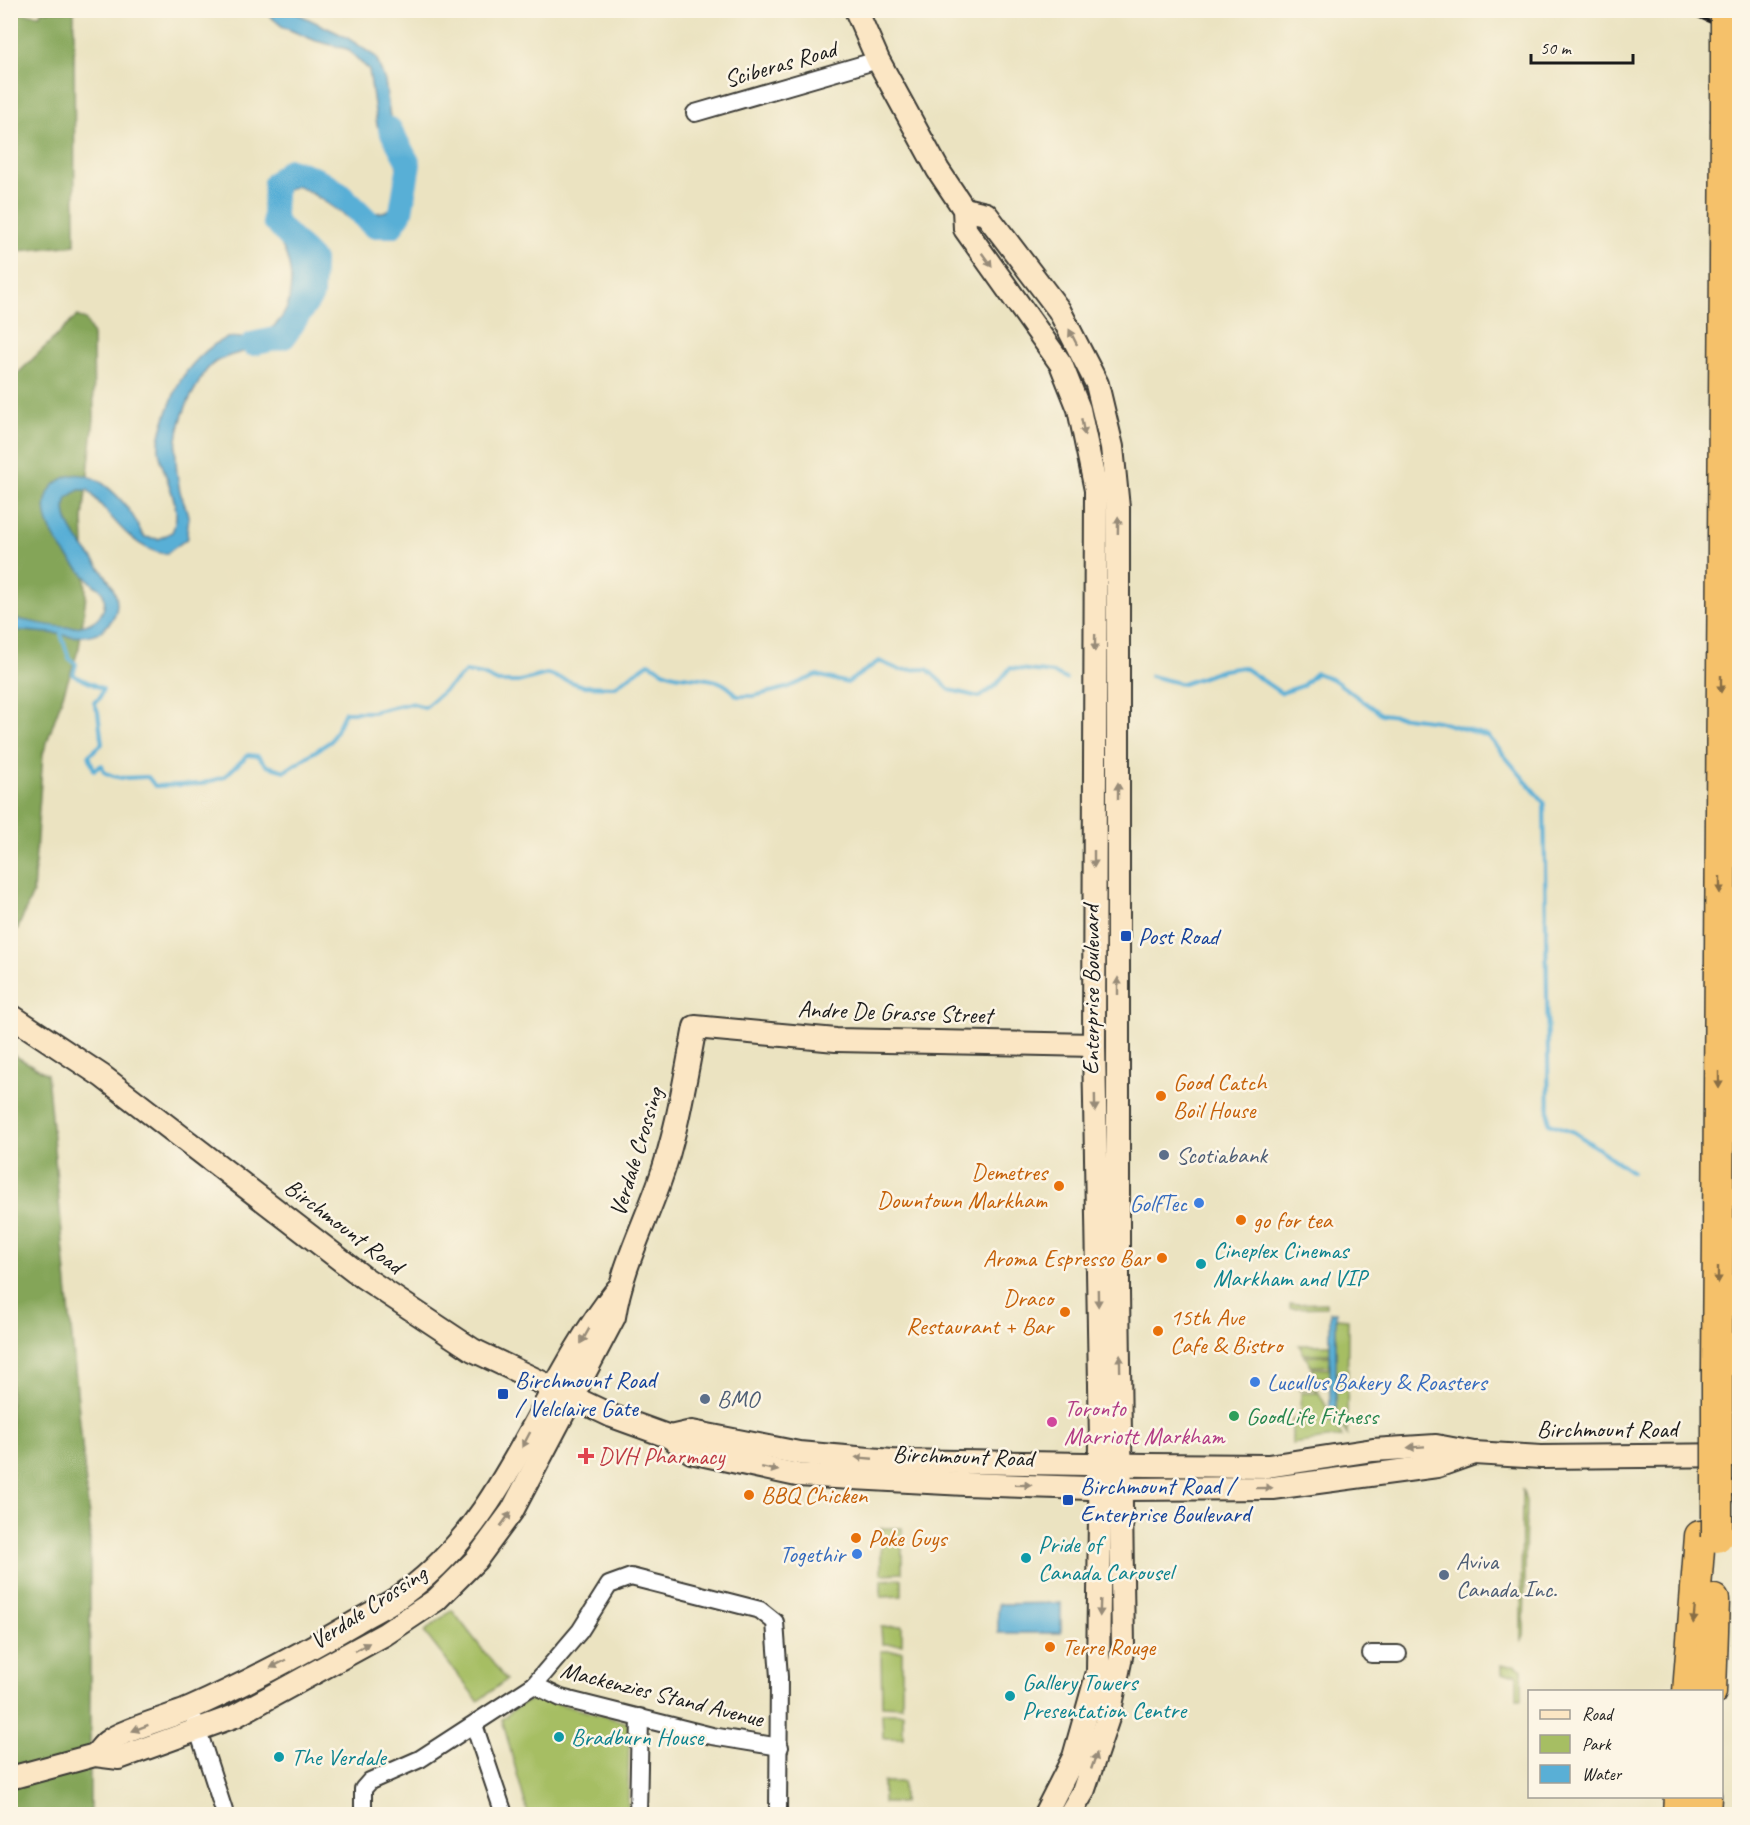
<svg xmlns="http://www.w3.org/2000/svg" width="1750" height="1825" font-family="Caveat,sans-serif">
  <rect width="100%" height="100%" fill="#fcf5e5"/>
  <filter id="ink" filterUnits="userSpaceOnUse"><feTurbulence type="fractalNoise" baseFrequency=".0167" numOctaves="2"/><feDisplacementMap in="SourceGraphic" scale="12" xChannelSelector="R" yChannelSelector="G"/><feConvolveMatrix kernelMatrix="1 2 1 2 8 2 1 2 1" color-interpolation-filters="sRGB"/></filter>
  <filter id="wash" filterUnits="userSpaceOnUse"><feTurbulence type="fractalNoise" baseFrequency=".008" numOctaves="4" result="noise"/><feDisplacementMap in="SourceGraphic" scale="24" xChannelSelector="R" yChannelSelector="G"/><feGaussianBlur stdDeviation="1.35" result="paint"/><feColorMatrix in="noise" values="0 0 0 0 0 0 0 0 0 0 0 0 0 0 0 0 0 1.4 0 .05"/><feComposite in="paint" operator="in"/></filter>
  <g filter="url(#wash)">
    <rect width="100%" height="100%" fill="#ebe3c1"/>
    <g fill="#a6be63" stroke="#616d40" stroke-width="1.5">
      <path d="M1326 1303V1307L1290 1308V1304Z"/>
      <path d="M1336 1318 1348 1319 1347 1435 1336 1415Z"/>
      <path d="M1299 1345H1330L1331 1354H1304Z"/>
      <path d="M1305 1356H1331L1330 1366H1311Z"/>
      <path d="M1312 1368 1331 1369V1378H1317Z"/>
      <path d="M1299 1381H1313L1318 1390H1299Z"/>
      <path d="M1301 1393H1319L1331 1415V1421L1334 1422 1342 1437 1292 1444V1420H1301Z"/>
      <path d="M1522 1489 1526 1501 1524 1635 1521 1642Z"/>
      <path d="M881 1528H902V1573L881 1574Z"/>
      <path d="M902 1579V1596L881 1597V1580Z"/>
      <path d="M452 1610 506 1680 478 1701 424 1632Z"/>
      <path d="M902 1626V1644H882L881 1627Z"/>
      <path d="M881 1651H902V1706L882 1705Z"/>
      <path d="M1502 1665H1515L1522 1670V1699H1517V1674H1502Z"/>
      <path d="M537 1698 629 1723 628 1814H528L502 1719 521 1704Z"/>
      <path d="M882 1713H903V1738H883Z"/>
      <rect x="883" y="1782" width="20" height="21"/>
    </g>
    <g fill="#84a559" stroke="#50603a" stroke-width="1.5">
      <path d="M41 11H74L75 245 11 252V12L40 15Z"/>
      <path d="M77 316 86 320 93 335 94 419 83 519 86 596 79 648 43 754 33 893 18 928 11 934 10 605 14 602 10 588 11 380Z"/>
      <path d="M10 1053 47 1074 90 1528V1814H11Z"/>
    </g>
    <g fill="#59afd6" stroke="#3a6679" stroke-width="1.5">
      <path d="M264 11H292L346 37 376 57 385 81 390 117 398 131 413 195 399 221C360 244 333 198 296 186L283 192C282 199 278 208 280 214 290 244 317 276 302 309 278 360 257 341 217 361 206 367 201 379 195 389 177 419 172 452 179 486 180 496 186 505 188 516 190 524 185 529 188 538L166 554C133 551 109 513 88 490H79L67 498C50 543 156 589 101 631 92 637 70 638 60 634L11 630V618C35 621 84 639 101 614 105 608 106 598 102 592 100 587 95 587 92 583 72 563 35 525 48 494 52 484 63 477 73 475 98 471 124 500 136 521 139 526 140 532 144 537L159 539 172 532C185 504 162 479 159 450 157 436 172 399 178 385 186 369 209 344 227 338 234 336 242 339 249 338 269 335 285 320 289 300 292 286 291 269 286 255 273 221 247 210 278 175 313 164 345 194 373 213 384 213 394 209 400 200L396 159 377 125 369 70 347 49 316 41 283 27Z"/>
      <path d="M1330 1312H1336V1422L1330 1421Z"/>
      <path d="M1061 1603V1633H998V1604Z"/>
    </g>
    <g fill="none" stroke-linecap="round" stroke-linejoin="round">
      <g stroke="#59afd6" stroke-width="4">
        <path d="M62 631 61 634 69 658 76 664 73 675 103 689 99 699 94 702 98 712 102 744 89 755 94 770 102 765 104 772C123 782 129 776 148 777L155 786 201 784 224 777 248 755 258 756 267 766 285 771 331 741 345 712H372L410 703 425 707 466 672 483 675 498 682H517L547 674 583 686 614 687 649 663C657 667 666 674 675 675 700 680 720 674 737 696H754L786 688 817 675 847 683 879 661 900 670 927 669 950 690 979 697 995 686 1010 668 1053 673 1066 679"/>
        <path d="M1151 676 1183 684 1223 670 1243 667 1281 693 1302 686 1316 673 1334 680 1381 714 1437 721 1488 736 1544 803 1549 1123 1574 1132 1632 1172"/>
      </g>
      <path stroke="#59afd6" stroke-width="24" d="M252 344 284 337 312 295 313 261 274 221 275 183 290 170C328 179 346 198 373 226H392L401 212 409 164 390 129"/>
    </g>
  </g>
  <g filter="url(#ink)">
    <g fill="none" stroke-linecap="round" stroke-linejoin="round">
      <defs>
        <g id="street">
          <path d="M695 113 878 60"/>
          <path d="M1371 1654H1398"/>
          <path d="M534 1685 561 1698 712 1736 780 1747"/>
          <path d="M195 1721 225 1814"/>
          <path d="M474 1725 504 1814"/>
          <path d="M363 1814V1789L370 1781 420 1759 534 1685 580 1631 609 1585 631 1577 760 1610 775 1622 779 1677 778 1814"/>
          <path d="M638 1814 640 1717"/>
        </g>
        <g id="secondary">
          <path d="M856 10 878 60 938 170 964 209 965 229 1061 364 1079 409 1096 490 1094 1045 1101 1441 1098 1672 1074 1757 1045 1814"/>
          <path d="M964 209 986 214 1059 310 1097 384 1112 447 1118 508V1293L1123 1647 1109 1715 1083 1792 1070 1814"/>
          <path d="M10 1015 102 1076 363 1277 473 1350 612 1416 670 1437 691 1452 797 1475 965 1484 1122 1489 1273 1488 1437 1466 1474 1453"/>
          <path d="M670 1437 692 1432 799 1453 892 1461 1147 1465 1268 1466 1373 1450 1436 1446 1474 1453 1541 1457 1740 1455"/>
          <path d="M95 1755C99 1751 103 1745 107 1742 122 1730 171 1717 191 1708 247 1683 303 1653 356 1622 372 1612 391 1604 406 1592 509 1516 539 1387 617 1290"/>
          <path d="M10 1778 95 1755 119 1758 235 1716 385 1634 436 1600 476 1560 512 1511 614 1317C621 1270 643 1228 659 1183 677 1133 685 1079 695 1027L836 1040 1094 1045"/>
        </g>
        <g id="highway">
          <path d="M1717 1369 1726 122"/>
          <path d="M1688 1692 1700 1536"/>
          <path d="M1711 1692 1714 1600"/>
          <path d="M1678 1814 1679 1796"/>
          <path d="M1705 1814 1706 1796"/>
        </g>
      </defs>
      <use href="#street" stroke="#3b3a35" stroke-width="20"/>
      <use href="#secondary" stroke="#3b3a35" stroke-width="26"/>
      <use href="#highway" stroke="#3b3a35" stroke-width="33"/>
      <use href="#street" stroke="#fff" stroke-width="16"/>
      <use href="#secondary" stroke="#fbe6c4" stroke-width="22"/>
      <use href="#highway" stroke="#f5c16b" stroke-width="30"/>
      <path stroke="#1c1c1c" stroke-width="4" d="M1684 10 1740 35"/>
      <defs>
        <g id="highway-bridge">
          <path d="M1726 10V122"/>
          <path d="M1717 1369V1537"/>
        </g>
      </defs>
      <use href="#highway-bridge" stroke="#3b3a35" stroke-width="33" stroke-linecap="butt"/>
      <use href="#highway-bridge" stroke="#f5c16b" stroke-width="30"/>
    </g>
    <defs><path id="oneway-solid" d="M-6-.8H1V-3.2L6.5 0L1 3.2V.8H-6Z" transform="scale(1.5)"/></defs>
    <g fill="#978b78">
      <use href="#oneway-solid" transform="translate(987 260) rotate(54)"/>
      <use href="#oneway-solid" transform="translate(1073 337) rotate(-117)"/>
      <use href="#oneway-solid" transform="translate(1083 427) rotate(79)"/>
      <use href="#oneway-solid" transform="translate(1118 525) rotate(-89)"/>
      <use href="#oneway-solid" transform="translate(1095 643) rotate(91)"/>
      <use href="#oneway-solid" transform="translate(1118 791) rotate(-90)"/>
      <use href="#oneway-solid" transform="translate(1094 859) rotate(90)"/>
      <use href="#oneway-solid" transform="translate(1118 986) rotate(-90)"/>
      <use href="#oneway-solid" transform="translate(1095 1103) rotate(89)"/>
      <use href="#oneway-solid" transform="translate(1098 1298) rotate(89)"/>
      <use href="#oneway-solid" transform="translate(585 1336) rotate(120)"/>
      <use href="#oneway-solid" transform="translate(1120 1363) rotate(-91)"/>
      <use href="#oneway-solid" transform="translate(526 1440) rotate(118)"/>
      <use href="#oneway-solid" transform="translate(1416 1447) rotate(176)"/>
      <use href="#oneway-solid" transform="translate(864 1458) rotate(-175)"/>
      <use href="#oneway-solid" transform="translate(770 1469) rotate(12)"/>
      <use href="#oneway-solid" transform="translate(1023 1485) rotate(1)"/>
      <use href="#oneway-solid" transform="translate(1264 1488) rotate(-1)"/>
      <use href="#oneway-solid" transform="translate(506 1519) rotate(-53)"/>
      <use href="#oneway-solid" transform="translate(1100 1608) rotate(92)"/>
      <use href="#oneway-solid" transform="translate(362 1647) rotate(-30)"/>
      <use href="#oneway-solid" transform="translate(278 1664) rotate(153)"/>
      <use href="#oneway-solid" transform="translate(140 1728) rotate(159)"/>
      <use href="#oneway-solid" transform="translate(1094 1761) rotate(-71)"/>
    </g>
    <g fill="#886e44">
      <use href="#oneway-solid" transform="translate(1721 684) rotate(90)"/>
      <use href="#oneway-solid" transform="translate(1720 885) rotate(90)"/>
      <use href="#oneway-solid" transform="translate(1719 1080) rotate(90)"/>
      <use href="#oneway-solid" transform="translate(1718 1275) rotate(90)"/>
      <use href="#oneway-solid" transform="translate(1694 1615) rotate(95)"/>
    </g>
  </g>
  <g fill="#1a4fb4" stroke="#fcf5e5" stroke-width="2">
    <rect x="1120" y="930" width="12" height="12" rx="3"/>
    <rect x="497" y="1388" width="12" height="12" rx="3"/>
    <rect x="1062" y="1494" width="12" height="12" rx="3"/>
  </g>
  <g fill="#e8710a" stroke="#fcf5e5" stroke-width="2">
    <circle cx="1161" cy="1096" r="6"/>
    <circle cx="1059" cy="1186" r="6"/>
    <circle cx="1241" cy="1220" r="6"/>
    <circle cx="1162" cy="1258" r="6"/>
    <circle cx="1065" cy="1312" r="6"/>
    <circle cx="1158" cy="1331" r="6"/>
    <circle cx="749" cy="1495" r="6"/>
    <circle cx="856" cy="1538" r="6"/>
    <circle cx="1050" cy="1647" r="6"/>
  </g>
  <g fill="#5c6f8a" stroke="#fcf5e5" stroke-width="2">
    <circle cx="1164" cy="1155" r="6"/>
    <circle cx="705" cy="1399" r="6"/>
    <circle cx="1444" cy="1575" r="6"/>
  </g>
  <g fill="#3f7fe0" stroke="#fcf5e5" stroke-width="2">
    <circle cx="1199" cy="1203" r="6"/>
    <circle cx="1255" cy="1382" r="6"/>
    <circle cx="857" cy="1554" r="6"/>
  </g>
  <g fill="#0f9aa8" stroke="#fcf5e5" stroke-width="2">
    <circle cx="1201" cy="1264" r="6"/>
    <circle cx="1026" cy="1558" r="6"/>
    <circle cx="1010" cy="1696" r="6"/>
    <circle cx="559" cy="1737" r="6"/>
    <circle cx="279" cy="1757" r="6"/>
  </g>
  <circle fill="#2e9e5b" stroke="#fcf5e5" stroke-width="2" cx="1234" cy="1416" r="6"/>
  <circle fill="#d1479c" stroke="#fcf5e5" stroke-width="2" cx="1052" cy="1422" r="6"/>
  <path fill="#e0444e" stroke="#fcf5e5" stroke-width="2" d="M583 1447h6v6h6v6h-6v6h-6v-6h-6v-6h6z"/>
  <g text-anchor="middle" stroke-width="5" stroke-linejoin="round" paint-order="stroke">
    <g font-size="24" fill="#1c1c1c" stroke="#fcf5e5">
      <text transform="translate(780 64) rotate(-16)" y="8">Sciberas Road</text>
      <text transform="translate(1091 990) rotate(-90)" y="8">Enterprise Boulevard</text>
      <text transform="translate(895 1012) rotate(2)" y="8">Andre De Grasse Street</text>
      <text transform="translate(636 1152) rotate(-73)" y="8">Verdale Crossing</text>
      <text transform="translate(344 1226) rotate(37)" y="8">Birchmount Road</text>
      <text x="1607" y="1437">Birchmount Road</text>
      <text transform="translate(963 1456) rotate(2)" y="8">Birchmount Road</text>
      <text transform="translate(368 1607) rotate(-33)" y="8">Verdale Crossing</text>
      <text transform="translate(662 1694) rotate(14)" y="8">Mackenzies Stand Avenue</text>
    </g>
    <g font-size="24" fill="#164399" stroke="#fcf5e5" text-anchor="start">
      <text x="1138" y="944">Post Road</text>
      <text x="515" y="1388">Birchmount Road<tspan x="515" dy="28">/ Velclaire Gate</tspan></text>
      <text x="1080" y="1494">Birchmount Road /<tspan x="1080" dy="28">Enterprise Boulevard</tspan></text>
    </g>
    <g font-size="24" fill="#c56008" stroke="#fcf5e5" text-anchor="start">
      <text x="1173" y="1090">Good Catch<tspan x="1173" dy="28">Boil House</tspan></text>
      <text x="1047" y="1180" text-anchor="end">Demetres<tspan x="1047" dy="28">Downtown Markham</tspan></text>
      <text x="1253" y="1228">go for tea</text>
      <text x="1150" y="1266" text-anchor="end">Aroma Espresso Bar</text>
      <text x="1053" y="1306" text-anchor="end">Draco<tspan x="1053" dy="28">Restaurant + Bar</tspan></text>
      <text x="1170" y="1325">15th Ave<tspan x="1170" dy="28">Cafe &amp; Bistro</tspan></text>
      <text x="761" y="1503">BBQ Chicken</text>
      <text x="868" y="1546">Poke Guys</text>
      <text x="1062" y="1655">Terre Rouge</text>
    </g>
    <g font-size="24" fill="#4e5e75" stroke="#fcf5e5" text-anchor="start">
      <text x="1176" y="1163">Scotiabank</text>
      <text x="717" y="1407">BMO</text>
      <text x="1456" y="1569">Aviva<tspan x="1456" dy="28">Canada Inc.</tspan></text>
    </g>
    <g font-size="24" fill="#366cbe" stroke="#fcf5e5" text-anchor="end">
      <text x="1187" y="1211">GolfTec</text>
      <text x="1267" y="1390" text-anchor="start">Lucullus Bakery &amp; Roasters</text>
      <text x="845" y="1562">Togethir</text>
    </g>
    <g font-size="24" fill="#0d838f" stroke="#fcf5e5" text-anchor="start">
      <text x="1213" y="1258">Cineplex Cinemas<tspan x="1213" dy="28">Markham and VIP</tspan></text>
      <text x="1038" y="1552">Pride of<tspan x="1038" dy="28">Canada Carousel</tspan></text>
      <text x="1022" y="1690">Gallery Towers<tspan x="1022" dy="28">Presentation Centre</tspan></text>
      <text x="571" y="1745">Bradburn House</text>
      <text x="291" y="1765">The Verdale</text>
    </g>
    <g font-size="24" fill="#b23c85" stroke="#fcf5e5" text-anchor="start">
      <text x="1064" y="1416">Toronto<tspan x="1064" dy="28">Marriott Markham</tspan></text>
    </g>
    <g font-size="24" fill="#27864d" stroke="#fcf5e5" text-anchor="start">
      <text x="1246" y="1424">GoodLife Fitness</text>
    </g>
    <g font-size="24" fill="#be3a42" stroke="#fcf5e5" text-anchor="start">
      <text x="598" y="1464">DVH Pharmacy</text>
    </g>
  </g>
  <rect width="1750" height="1825" fill="none" stroke="#fcf5e5" stroke-width="36"/>
  <rect x="1528" y="1690" width="195" height="108" fill="#fcf5e5" stroke="#a29e95" stroke-width="1.5"/>
  <rect x="1540" y="1710" width="30" height="9" fill="#fbe6c4" stroke="#a29e95" stroke-width="1.5"/>
  <text x="1582" y="1720" font-size="18" fill="#1c1c1c">Road</text>
  <rect x="1540" y="1735" width="30" height="18" fill="#a6be63" stroke="#a29e95" stroke-width="1.5"/>
  <text x="1582" y="1750" font-size="18" fill="#1c1c1c">Park</text>
  <rect x="1540" y="1765" width="30" height="18" fill="#59afd6" stroke="#a29e95" stroke-width="1.5"/>
  <text x="1582" y="1780" font-size="18" fill="#1c1c1c">Water</text>
  <path d="M1531 54v9h102v-9" fill="none" stroke="#1c1c1c" stroke-width="3"/>
  <text x="1540" y="54" font-size="18" fill="#1c1c1c" stroke="#fcf5e5" stroke-width="4.5" paint-order="stroke">50 m</text>
</svg>
